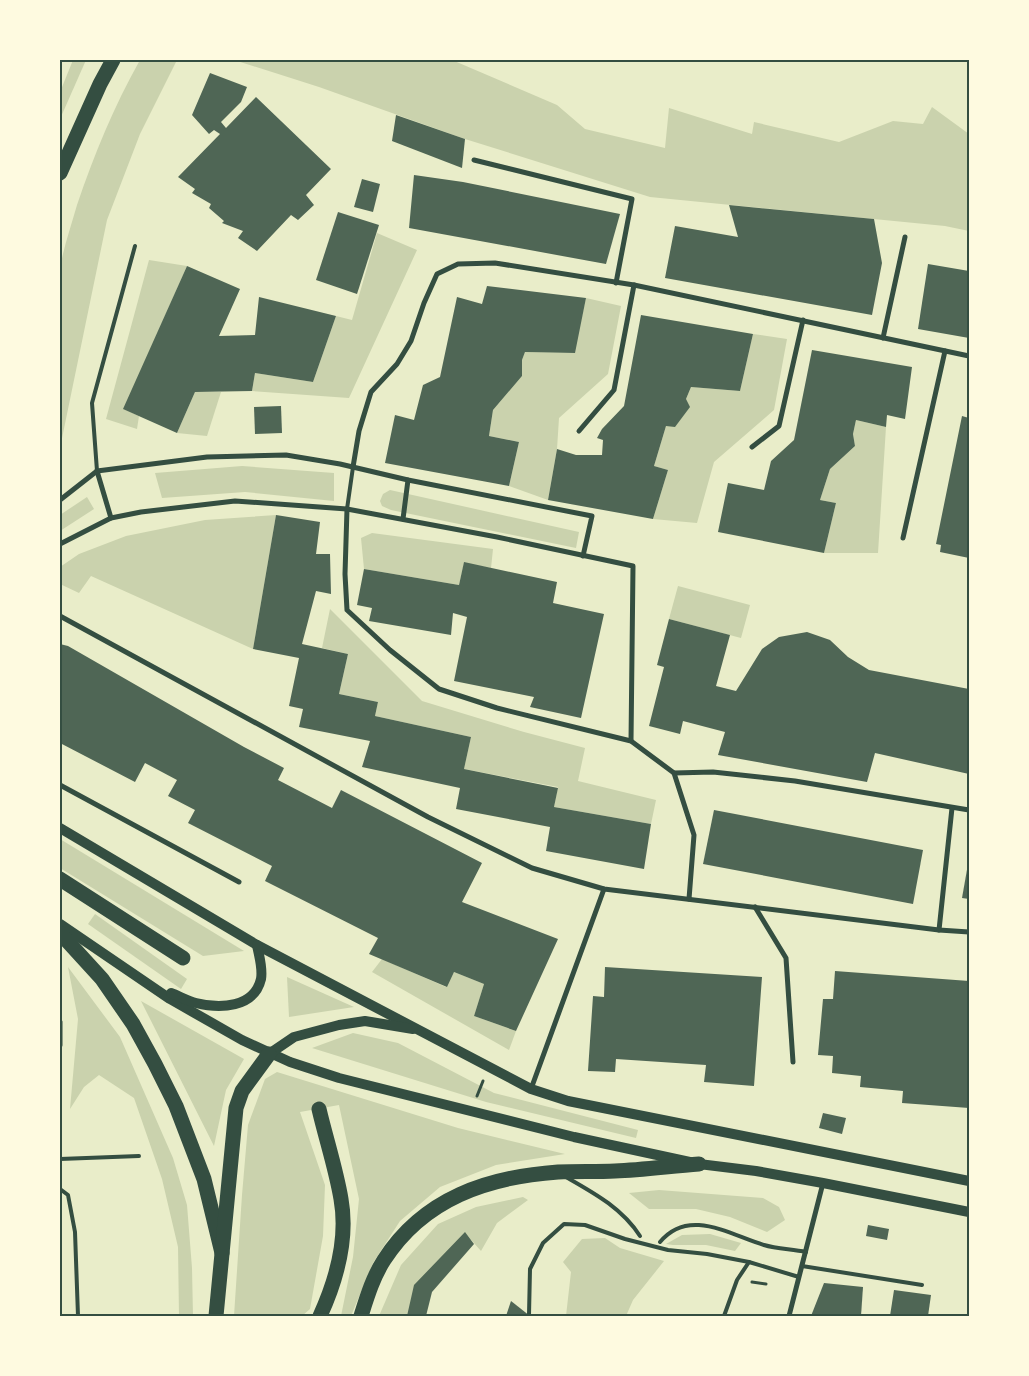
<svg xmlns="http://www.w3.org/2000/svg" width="1029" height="1376" font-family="'Archivo Narrow',sans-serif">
  <rect width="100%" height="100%" fill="#e9edc9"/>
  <g fill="#cad2ad">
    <path d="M73 60H86L60 119V92Z"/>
    <path d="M140 60H177L140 134 107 220 60 448V268C64 246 71 226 77 205 94 155 114 106 140 60Z"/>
    <path d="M234 60H452L557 105 585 129 665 148 669 108 752 134 754 122 839 142 893 121 923 124 932 107 969 134V231L945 226 650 197 465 139 319 87Z"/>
    <path d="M377 233 417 250 349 398 252 391 255 373 313 382 336 316 352 320Z"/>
    <path d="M149 260 187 266 124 409 139 416 137 429 106 419Z"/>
    <path d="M586 298 621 306 608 374 559 418 557 449 548 500 509 486 519 442 489 436 493 410 522 376V360L525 352 574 353Z"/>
    <path d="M753 334 787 339 774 410 714 462 697 523 653 519 668 470 654 466 666 426 686 399 691 387 740 391Z"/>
    <path d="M195 392H221L207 436 177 433Z"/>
    <path d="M856 420 886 427 878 553H824L836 503 820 500 830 469 855 446 853 434Z"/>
    <path d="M242 466 334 473V501L245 492 162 498 155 473Z"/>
    <path d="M390 490 579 532 576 548 391 510 382 506 380 501 383 494Z"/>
    <path d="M87 497 94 509 60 531V515Z"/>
    <path d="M276 515 253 649 91 576 79 593 60 584V567L79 554 126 536 205 520Z"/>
    <path d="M372 533 493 549 491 568 464 563 459 585 364 569 361 538Z"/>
    <path d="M678 586 750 605 741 638 669 619Z"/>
    <path d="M330 609 422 701 524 732 585 748 578 781 656 800 651 824 554 807 558 787 464 769 471 737 375 716 378 702 339 694 348 654 322 648Z"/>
    <path d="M60 839 244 951 203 956 60 868Z"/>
    <path d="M95 914 187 979 181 989 88 924Z"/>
    <path d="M382 959 446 987 454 972 484 984 474 1016 516 1031 509 1050 372 972Z"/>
    <path d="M68 967 120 1037 173 1158 187 1205 192 1268 193 1316H179L178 1247 162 1179 134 1098 99 1075 84 1087 70 1109 78 1019Z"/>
    <path d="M287 977 354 1007 289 1017Z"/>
    <path d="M141 1001 244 1059 226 1090 214 1146Z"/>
    <path d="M353 1033 398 1043 494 1093 638 1130 636 1138 486 1102 312 1048Z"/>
    <path d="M277 1072 458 1128 565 1154 496 1165 440 1187 400 1221 373 1263 351 1316H341L353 1257 359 1199 339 1105 300 1112 325 1185 323 1236 310 1309 302 1316H234L242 1195 248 1125 265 1079Z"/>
    <path d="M659 1190 763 1198 779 1207 785 1220 767 1232 730 1217 696 1209H649L629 1193Z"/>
    <path d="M523 1197 528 1200 497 1223 481 1251 465 1233 407 1316H379L401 1265 438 1224 476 1207Z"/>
    <path d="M710 1234 741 1243 735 1251 706 1245H673L666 1244 682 1235Z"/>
    <path d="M605 1238 620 1248 664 1261 633 1300 626 1316H566L571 1272 563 1262 582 1239Z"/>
  </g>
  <g fill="#4f6655">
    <path d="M210 73 247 87 241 102 221 122 226 128 256 97 331 169 306 195 314 205 298 220 291 215 257 251 238 238 243 231 222 223 224 221 209 208 211 204 192 193 195 189 178 177 220 134 214 130 209 134 192 115Z"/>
    <path d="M396 115 465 139 462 168 392 141Z"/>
    <path d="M414 175 463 182 620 214 606 264 409 228Z"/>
    <path d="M362 179 380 184 373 212 354 207Z"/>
    <path d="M729 205 874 219 882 263 872 315 665 278 675 226 738 237Z"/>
    <path d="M338 212 379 225 357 294 316 280Z"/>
    <path d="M928 264 969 271V338L918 329Z"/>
    <path d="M187 266 240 289 219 336 255 335 259 297 336 316 313 382 255 373 252 391 195 392 177 433 123 409Z"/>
    <path d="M487 286 586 298 575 353 525 352 522 360V376L493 410 489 436 519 442 509 486 385 463 395 415 414 420 423 385 440 377 457 297 482 304Z"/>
    <path d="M641 315 753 334 740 391 691 387 686 399 690 407 675 427 666 426 654 466 668 470 653 519 548 500 557 449 576 455H602L603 440 597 438 602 429 624 406Z"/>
    <path d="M812 350 912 367 905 419 887 415 886 427 856 420 853 434 855 446 830 469 820 500 836 503 824 553 718 532 728 483 764 490 771 461 794 440Z"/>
    <path d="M281 406 282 433 255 434 254 407Z"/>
    <path d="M962 416 969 418V558L940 552 941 545 936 544Z"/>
    <path d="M276 515 320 522 316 554H330L331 594 316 591 302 644 348 654 339 694 378 702 375 716 471 737 464 769 558 788 554 807 651 824 644 869 546 851 550 827 456 809 460 788 362 767 370 741 299 727 303 709 289 706 299 658 253 649Z"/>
    <path d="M464 562 557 582 553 603 604 614 581 718 530 707 534 697 454 681 467 617 453 613 451 635 369 621 372 608 357 605 364 569 459 585Z"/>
    <path d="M669 619 730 635 716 686 736 691 762 649 779 637 807 632 830 640 848 657 869 670 969 689V774L875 753 867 782 718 755 725 732 683 721 680 734 649 726 664 667 657 665Z"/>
    <path d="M60 644 68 646 244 747 284 768 278 780 332 808 341 790 482 863 462 902 558 939 516 1031 474 1016 484 984 454 972 447 987 369 954 378 938 265 881 272 866 188 823 195 810 168 796 177 780 145 763 135 782 60 743Z"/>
    <path d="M714 810 923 850 913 904 703 864Z"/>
    <path d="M968 864H969V899L962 898Z"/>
    <path d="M605 967 762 977 754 1086 704 1082 706 1065 616 1059 615 1072 588 1071 593 996 604 997Z"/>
    <path d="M835 971 969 981V1108L902 1103 903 1091 860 1087 861 1076 832 1073 833 1056 818 1055 823 999H833Z"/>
    <path d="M823 1113 846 1118 842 1134 819 1128Z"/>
    <path d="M868 1225 889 1229 887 1240 866 1236Z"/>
    <path d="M465 1232 474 1244 432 1292 426 1316H407L414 1285Z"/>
    <path d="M824 1283 863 1287 861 1316H811Z"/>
    <path d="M894 1290 931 1295 928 1316H890Z"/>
    <path d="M511 1301 530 1316H506Z"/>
  </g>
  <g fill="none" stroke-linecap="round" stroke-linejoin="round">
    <g stroke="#344e41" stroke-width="3">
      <path d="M477 1096 483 1081"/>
      <path d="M752 1282 766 1284"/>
    </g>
    <g stroke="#344e41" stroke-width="4">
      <path d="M97 471 92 403 135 246"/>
      <path d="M347 509 353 467"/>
      <path d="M60 1159 139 1156"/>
      <path d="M566 1177C594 1193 622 1208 640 1236"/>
      <path d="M60 1189 68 1195 75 1232 78 1316"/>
      <path d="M660 1242C689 1207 730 1235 764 1245 777 1249 792 1249 806 1252"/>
      <path d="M802 1266 922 1285"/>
      <path d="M529 1315 530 1269 543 1243 564 1224 585 1225 625 1239 668 1250 707 1254 749 1262 799 1277"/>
      <path d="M724 1316 737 1280 749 1262"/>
    </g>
    <g stroke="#344e41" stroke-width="5">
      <path d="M474 160 632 199 616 283"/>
      <path d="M883 338 905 237"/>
      <path d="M579 431 614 390 634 285"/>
      <path d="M752 447 779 426 803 320"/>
      <path d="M353 467 359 431 371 392 397 364 411 341 424 303 437 274 458 264 495 263 634 285 969 356"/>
      <path d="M97 471 111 518"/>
      <path d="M60 500 97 471 207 457 286 455 340 464 408 480 592 516 583 556"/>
      <path d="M347 509 345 574 347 610 390 650 439 689 497 708 631 741 674 773 713 772 795 781 969 810"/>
      <path d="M403 519 408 480"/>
      <path d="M903 538 945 351"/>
      <path d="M60 544 111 518 141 512 235 501 347 509 497 537 633 566 631 741"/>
      <path d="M60 616 428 817 532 868 604 889 939 930 969 932"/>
      <path d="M674 773 694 835 689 899"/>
      <path d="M60 785 239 882"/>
      <path d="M755 907 786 958 793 1062"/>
      <path d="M939 930 952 808"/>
      <path d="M60 1022V1045"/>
      <path d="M531 1089 604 889"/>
      <path d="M789 1316 823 1183"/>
    </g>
    <g stroke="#344e41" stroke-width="10">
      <path d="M60 828 257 945 531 1089 568 1101 969 1181"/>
      <path d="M60 924 170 999 242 1040 290 1062 339 1078 574 1137 699 1164 756 1171 823 1183 969 1212"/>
      <path d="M171 993C179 996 188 1001 196 1003 220 1009 254 1008 261 979 263 968 259 956 257 945"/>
      <path d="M269 1054 294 1037 339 1025 365 1021 413 1029"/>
    </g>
    <g stroke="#344e41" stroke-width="15">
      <path d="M60 173 100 84 113 60"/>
      <path d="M60 879 183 958"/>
      <path d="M60 933 102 979 133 1024 155 1064 176 1106 204 1179 222 1253"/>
      <path d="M319 1109C326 1139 336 1169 341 1199 348 1238 336 1281 320 1316"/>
      <path d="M216 1316 236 1108 242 1091 269 1054"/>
      <path d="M361 1316C367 1297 373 1277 384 1260 424 1198 488 1177 558 1172 577 1171 596 1172 615 1171 643 1170 671 1166 699 1164"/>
    </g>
  </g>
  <rect width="1029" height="1376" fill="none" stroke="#fefae0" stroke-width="122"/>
  <rect x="61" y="61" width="907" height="1254" fill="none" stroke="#344e41" stroke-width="2"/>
</svg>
